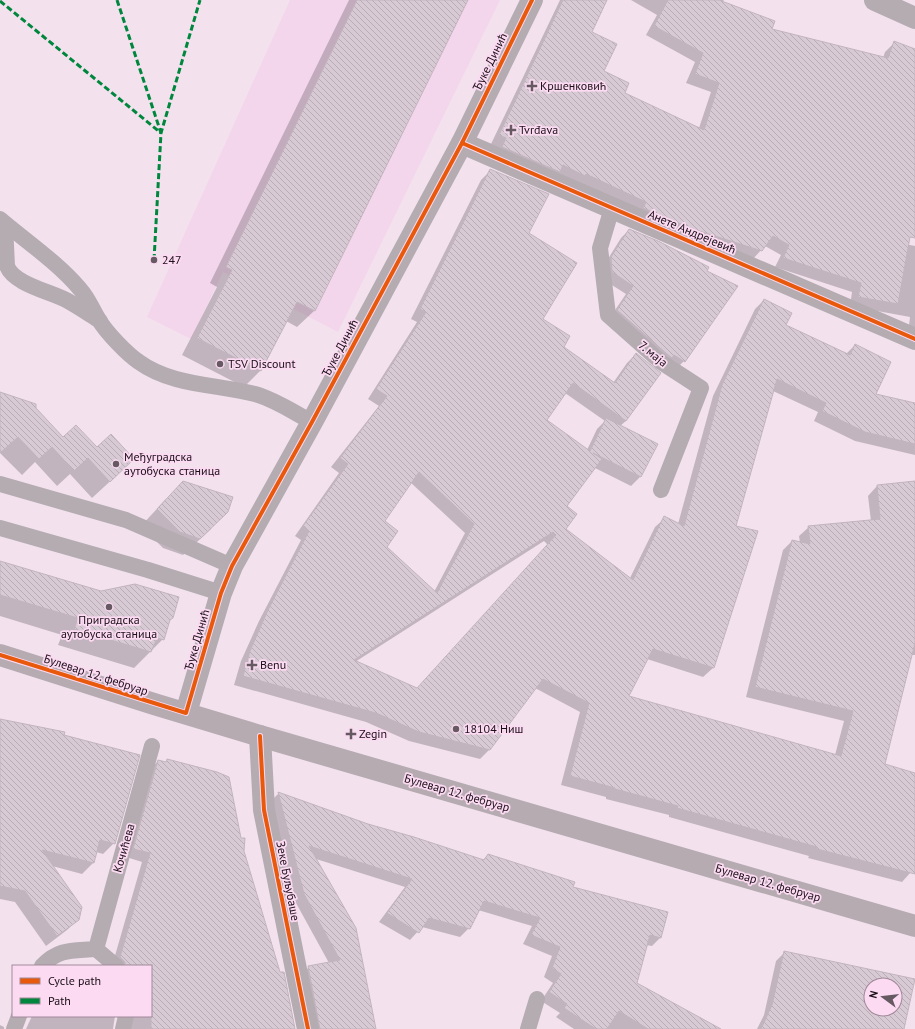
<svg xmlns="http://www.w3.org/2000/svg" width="915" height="1029" font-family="'PT Sans',sans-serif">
  <defs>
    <pattern id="building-back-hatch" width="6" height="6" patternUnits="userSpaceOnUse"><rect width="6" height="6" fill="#d8cad4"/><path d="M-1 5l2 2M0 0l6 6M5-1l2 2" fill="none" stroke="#b9acb5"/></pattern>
  </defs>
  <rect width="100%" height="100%" fill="#f3e2ee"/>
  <path fill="#f3d6eb" d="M290 0H500L338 332 223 272 191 339 147 317Z"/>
  <g fill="#0003" fill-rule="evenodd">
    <path d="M349 0H467L314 311 297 327 286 321 260 371 244 387 182 355 217 287 210 283Z"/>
    <path d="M560 0H606L591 32 602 72 623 94 699 128 711 92 686 83 695 62 646 35 657 15 631 0H724L722 2 771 29 883 58 885 52 894 43 915 50V220L905 244 915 246V334L908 333 910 317 850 306 852 292 775 267 781 255 765 246 752 260 491 144Z"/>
    <path d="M491 170 527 234 542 320 563 347 613 383 627 363 636 354 626 421 620 426 640 477 631 486 595 468 566 506 565 529 630 578 655 527 665 518 678 524 713 396 755 309 764 300 785 325 846 354 855 345 875 394 915 404V455L855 441 814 421 818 412 773 391 735 526 757 532 713 668 703 677 647 659 628 697 835 755 844 721 746 697 783 550 792 541 800 543 799 536 809 527 871 521 868 496 877 486 915 482V655H911L884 765 915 773V858L911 872 902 882 808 858 809 856 669 817V815L606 799V797L561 785 580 712 535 688 489 750 480 759 409 741 366 722 234 685 241 661 259 621 301 540 295 536 339 473 331 467 379 406 368 399 417 322 411 319 481 180ZM565 393 605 421 597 429 587 450 546 420ZM410 482 465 533 434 592 386 547 383 521ZM544 541 548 545 417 689 355 662Z"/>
    <path d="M629 230 706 271 684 361 676 369 609 319 626 294 604 280 603 267 621 238Z"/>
    <path d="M0 393 63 438 117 475 92 498 70 474 57 486 35 462 22 475 0 453Z"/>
    <path d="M166 499 211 529 183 555 163 548 141 526Z"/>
    <path d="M0 562 168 621 163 639 134 668 58 645 62 635 0 616Z"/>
    <path d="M0 720 63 736 114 843 103 854 96 852 93 863 82 874 52 866 78 919 67 930 46 946 15 902 0 899Z"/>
    <path d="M168 760 243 851 294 1029H127L121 1016H151V966H112L142 862 126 857 150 770 158 761 165 763Z"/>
    <path d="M278 794 368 825 482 861 488 855 572 887 660 938 652 946 646 945 636 983 700 1029H574L556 1017 560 1013 541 1001 553 983 544 977 552 956 523 944 532 926 478 910 469 928 460 937 422 927 410 940 379 922 405 887 316 859 375 1029H311L300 976 309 967 329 963 296 903 270 802Z"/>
    <path d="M784 953 795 1029H757L764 1015 776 961Z"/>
    <path d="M32 1016H115L113 1029H26Z"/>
    <path d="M0 1025 4 1027V1029H0Z"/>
  </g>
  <g fill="url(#building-back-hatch)" stroke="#c2b4be" fill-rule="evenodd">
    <path d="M357 0H468L315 311 297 302 261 371 197 338 232 270 226 267Z"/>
    <path d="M563 0H607L592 32 617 44 604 71 629 83 625 93 704 130 719 83 695 74 703 53 654 26 668 0H719L775 21 772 29 888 58 894 41 915 49V238L910 237 898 304 858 297 861 283 783 258 789 245 773 236 762 251 693 229 643 208 646 202 586 174 585 176 563 165 560 172 502 147 506 138 499 135Z"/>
    <path d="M490 169 549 194 529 233 577 263 543 319 570 336 564 347 615 383 636 353 661 373 626 421 573 383 547 420 590 451 606 418 658 444 641 477 593 453 602 459 567 506 577 514 566 529 633 580 664 516 684 526 722 385 764 299 792 313 786 325 850 355 855 344 891 362 876 394 915 403V444L865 432 822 411 826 403 777 379 736 526 758 531 714 668 653 649 629 696 841 756 853 711 755 687 792 540 810 544 808 526 880 519 877 485 915 481V643L885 764 915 773V874L817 849V847L677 808 678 806 615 789V788L570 776 589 703 543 679 490 750 419 732 376 713 243 676 250 651 268 610 309 531 303 526 348 464 340 458 387 396 376 389 426 312 420 309ZM419 472 474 524 437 593 387 547 398 531 385 521ZM553 532 556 535 417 688 354 660Z"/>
    <path d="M629 229 658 241 709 267 707 271 738 286 685 362 674 355 672 358 667 354 617 310 633 286 612 272 611 257Z"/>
    <path d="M0 392 36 404V408L63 437 76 425 97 447 111 434 134 459 110 482 88 458 74 471 52 447 39 459 18 437 0 453Z"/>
    <path d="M183 481 233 497 228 512 200 539 180 532 157 509Z"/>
    <path d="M0 561 101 591 135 584 179 597 173 618 170 620 164 640 157 638 151 652 74 629 78 618 0 595Z"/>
    <path d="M0 719 65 732 64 735 140 755 115 844 100 840 94 863 42 850 82 907 79 920 57 936 25 891 0 886Z"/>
    <path d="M167 759 217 772 229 777 241 838H245L244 851 280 972H284L295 1029H151V966H125V962L120 957 150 853 133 849 158 760 166 762Z"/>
    <path d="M278 792 368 824 414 837 484 860 488 854 575 882 573 887 668 912 661 938 650 935 637 983 721 1029H648L619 1011 607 1029H596L564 1008 567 1004 549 992 561 974 552 968 560 947 531 935 540 918 484 901 470 929 429 918 419 933 387 913 412 879 309 846 356 928 376 1029H320L308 966 340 960 304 894Z"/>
    <path d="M784 951 915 979 904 1029H761L772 1005ZM871 985H895V1009H871Z"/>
  </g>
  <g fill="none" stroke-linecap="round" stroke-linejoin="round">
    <g stroke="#b5acb2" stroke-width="16">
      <path d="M612 208 600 248 608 315 661 362 701 388 661 490"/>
      <path d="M0 219C27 242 57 262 80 289 89 299 92 309 99 320 106 332 127 354 139 362 172 386 217 384 255 394 276 400 293 412 312 422"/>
      <path d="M5 224 7 266C13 284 52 292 68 301 79 307 89 314 100 321"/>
      <path d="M0 484 126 520 232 566"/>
      <path d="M0 528 148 570 221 593"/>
      <path d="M96 949 116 966"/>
      <path d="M42 966C59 948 73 951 96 949L152 746"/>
      <path d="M14 1029 19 1016"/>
      <path d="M123 1029 126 1016"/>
      <path d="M528 1029 537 999"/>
    </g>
    <g stroke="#b5acb2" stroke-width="22">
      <path d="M875 0 915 18"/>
      <path d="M462 143 915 339"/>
      <path d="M186 713 221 593 232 566 312 422 462 143 532 0"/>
      <path d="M260 736 264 810 308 1029"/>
    </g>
    <path stroke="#b7abb2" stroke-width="22" d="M0 655 154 704 260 736 915 926"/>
    <g stroke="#00873e" stroke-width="3" stroke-dasharray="6 3" stroke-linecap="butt">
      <path d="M117 0 161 133"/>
      <path d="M0 1 161 133"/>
      <path d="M154 260 161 133 200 0"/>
    </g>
    <defs>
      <g id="cycleway">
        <path d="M462 143 915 339"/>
        <path d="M0 655 186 713 221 593 232 566 312 422 462 143 532 0"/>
        <path d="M260 736 264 810 308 1029"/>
      </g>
    </defs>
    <use href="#cycleway" stroke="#fbdaf2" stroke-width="6"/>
    <use href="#cycleway" stroke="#e8590c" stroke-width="4"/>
  </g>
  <g fill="#665962" stroke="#fbdaf2" stroke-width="1.5">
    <path d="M530 80h4v4h4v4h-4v4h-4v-4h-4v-4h4z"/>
    <path d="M509 124h4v4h4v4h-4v4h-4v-4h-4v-4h4z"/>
    <circle cx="154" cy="260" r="4"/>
    <circle cx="220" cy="364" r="4"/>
    <circle cx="116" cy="464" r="4"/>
    <circle cx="109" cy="607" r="4"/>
    <path d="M250 659h4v4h4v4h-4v4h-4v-4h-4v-4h4z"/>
    <circle cx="456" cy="729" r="4"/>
    <path d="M349 728h4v4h4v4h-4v4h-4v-4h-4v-4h4z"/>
  </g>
  <g text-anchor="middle" stroke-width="3.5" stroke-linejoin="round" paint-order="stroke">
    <g font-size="12" fill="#1a0f17" stroke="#fbdaf2">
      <text transform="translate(490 62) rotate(-64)" y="4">Ђуке Динић</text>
      <text transform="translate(692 232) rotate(23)" y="4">Анете Андрејевић</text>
      <text transform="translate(340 348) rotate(-62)" y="4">Ђуке Динић</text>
      <text transform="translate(653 354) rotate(39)" y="4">7. маја</text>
      <text transform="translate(197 640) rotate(-74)" y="4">Ђуке Динић</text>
      <text transform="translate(96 675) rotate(18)" y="4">Булевар 12. фебруар</text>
      <text transform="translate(457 793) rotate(16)" y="4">Булевар 12. фебруар</text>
      <text transform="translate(124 848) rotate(-74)" y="4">Кочићева</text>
      <text transform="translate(288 881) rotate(79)" y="4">Зеке Буљубаше</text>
      <text transform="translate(768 883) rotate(16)" y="4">Булевар 12. фебруар</text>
    </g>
    <g font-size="12" fill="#1a0f17" stroke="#fbdaf2" text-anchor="start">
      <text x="540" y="90">Кршенковић</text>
      <text x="519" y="134">Tvrđava</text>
      <text x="162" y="264">247</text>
      <text x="228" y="368">TSV Discount</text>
      <text x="124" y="461">Међуградска<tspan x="124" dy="14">аутобуска станица</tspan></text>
      <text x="109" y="624" text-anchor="middle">Приградска<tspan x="109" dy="14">аутобуска станица</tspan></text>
      <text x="260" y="669">Benu</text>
      <text x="464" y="733">18104 Ниш</text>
      <text x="359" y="738">Zegin</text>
    </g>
  </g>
  <rect x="12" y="965" width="140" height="52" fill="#fbdaf2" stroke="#a1899a"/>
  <rect x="20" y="978" width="20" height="6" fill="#e8590c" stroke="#a1899a"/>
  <text x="48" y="985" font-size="12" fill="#1a0f17">Cycle path</text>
  <rect x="20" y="998" width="20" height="6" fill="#00873e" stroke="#a1899a"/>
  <text x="48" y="1005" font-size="12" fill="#1a0f17">Path</text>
  <g transform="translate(883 997) rotate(285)"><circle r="19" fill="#fbdaf2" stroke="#a1899a"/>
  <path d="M0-3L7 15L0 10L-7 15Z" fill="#665962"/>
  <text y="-6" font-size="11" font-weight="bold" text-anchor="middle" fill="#1a0f17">N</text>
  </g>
</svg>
